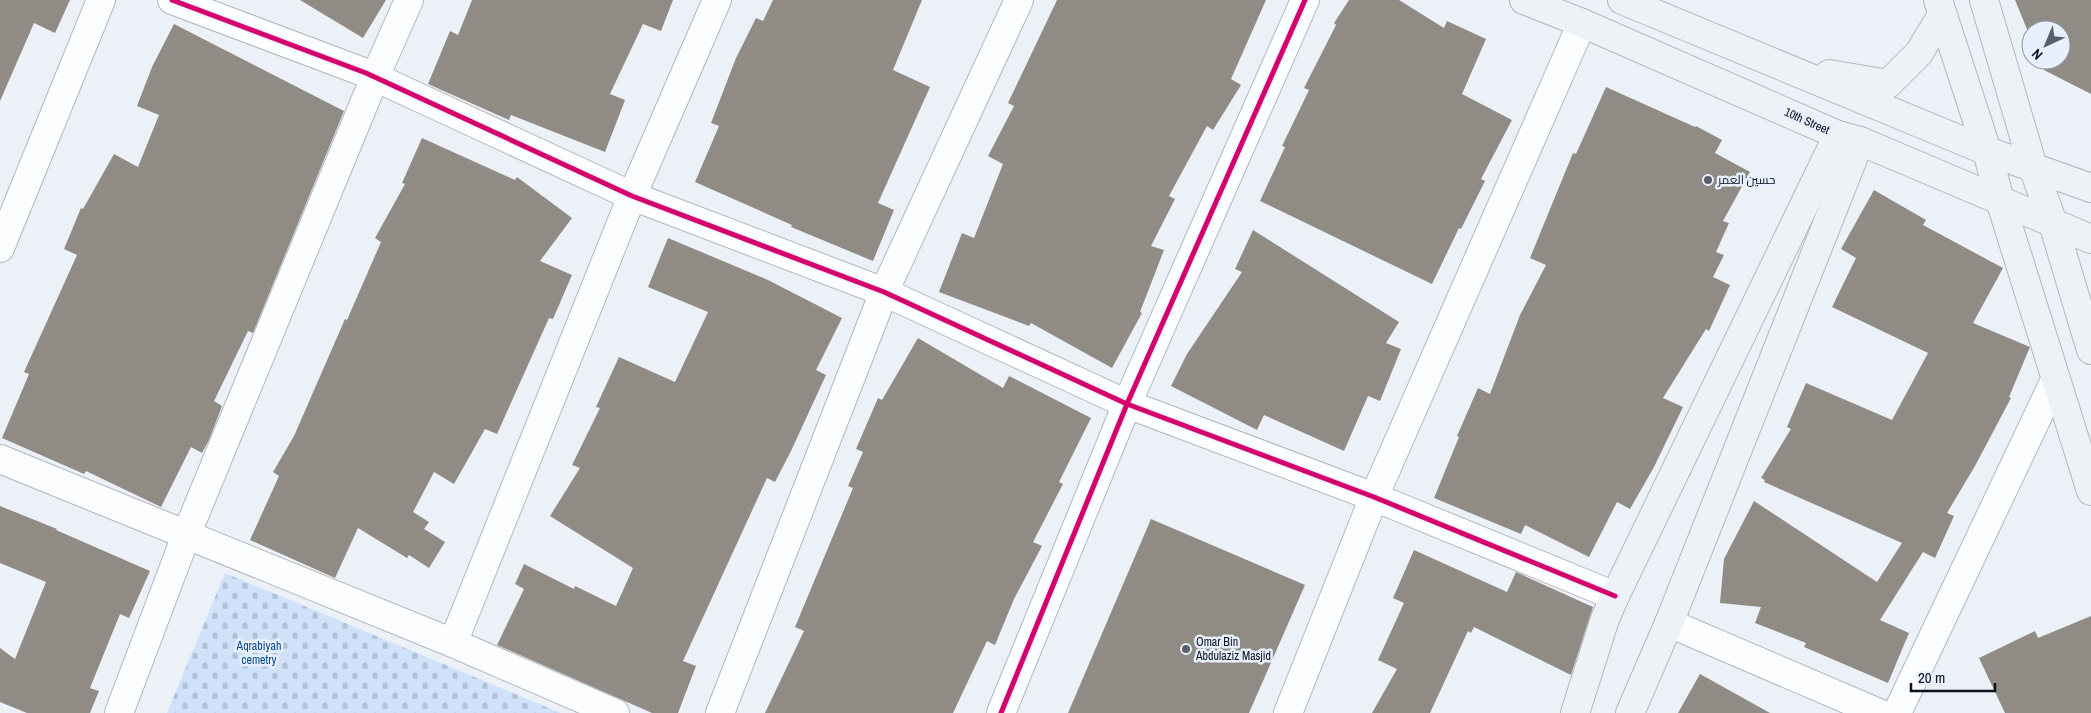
<svg xmlns="http://www.w3.org/2000/svg" width="2091" height="713" font-family="'Archivo Narrow',Cairo,sans-serif">
  <defs>
    <pattern id="cemetery-stones" width="16" height="16" patternUnits="userSpaceOnUse" patternTransform="scale(1.25)"><rect width="16" height="16" fill="#cfe2fa"/><path d="M2 7V4a2 2 0 0 1 4 0v3zM10 15v-3a2 2 0 0 1 4 0v3z" fill="#b0c1d6"/></pattern>
  </defs>
  <rect width="100%" height="100%" fill="#ecf1f7"/>
  <path fill="url(#cemetery-stones)" d="M225 573 561 713H167Z"/>
  <g fill="#908c85">
    <path d="M0 0H70L55 33 34 23 0 101Z"/>
    <path d="M300 0H386L363 38Z"/>
    <path d="M472 0H673L661 31 643 24 610 94 625 100 605 152 511 115 509 120 428 84 450 31 458 35Z"/>
    <path d="M773 0H922L893 70 930 87 878 203 894 210 873 261 791 227 792 225 695 182 719 126 711 123 736 58 756 18 763 21Z"/>
    <path d="M1057 0H1266L1231 79 1241 85 1213 130 1207 126 1169 196 1175 199 1151 246 1164 250 1140 312 1142 313 1112 368 1031 323 1029 326 939 292 962 233 974 238 1003 164 988 156 1014 106 1008 103Z"/>
    <path d="M1349 0H1399L1444 28 1447 21 1486 39 1462 94 1512 120 1481 179 1485 181 1461 229 1459 228 1432 284 1260 201 1285 147 1282 146 1309 90 1304 88 1336 25 1334 23Z"/>
    <path d="M2015 0H2091V94L2044 70 2039 60H2061V30H2031V39Z"/>
    <path d="M174 24 344 111 253 333 248 331 214 401 222 406 209 440 202 453 191 447 161 507 86 471 84 474 2 438 29 374 24 372 77 255 64 249 81 208 83 209 114 154 138 167 159 115 137 106 152 67Z"/>
    <path d="M1606 87 1695 127 1696 126 1722 140 1715 153 1750 172 1723 221 1729 223 1716 252 1724 255 1713 277 1730 285 1709 331 1706 329 1663 398 1683 407 1654 467 1630 509 1617 502 1589 557 1525 525 1521 534 1434 498 1459 437 1457 436 1478 388 1490 394 1520 315 1546 265 1530 258 1573 153 1576 154Z"/>
    <path d="M422 138 515 180 517 177 572 218 540 261 572 275 553 319 549 318 497 434 485 429 454 484 434 472 413 512 429 522 424 529 445 542 429 568 409 555 407 558 358 528 335 578 250 540 279 476 273 472 294 436 345 319 347 320 381 242 375 238 405 184 402 183Z"/>
    <path d="M1874 190 1926 220 1923 225 2003 268 1973 323 2030 347 2009 397 2011 398 1975 466 1947 513 1954 516 1935 558 1923 552 1880 620 1909 633 1888 683 1804 647 1806 643 1755 623 1761 607 1720 603 1724 559 1754 501 1877 582 1902 543 1764 482 1765 480 1761 478 1791 429 1787 427 1806 383 1892 420 1928 353 1832 307 1856 258 1841 249Z"/>
    <path d="M1253 230 1399 322 1386 343 1401 349 1380 401 1368 396 1344 451 1264 415 1257 430 1171 386 1187 354 1242 272 1235 269Z"/>
    <path d="M668 238 768 280 842 318 816 370 826 375 791 451 775 482 767 478 683 661 696 666 678 713H652L497 645 524 589 515 584 524 564 574 589 575 586 616 606 633 568 550 516 580 468 572 465 600 408 596 407 619 357 675 382 708 312 648 287Z"/>
    <path d="M918 338 1003 388 1009 376 1091 418 1059 482 1063 484 1033 542 1042 546 1014 599 995 645 987 641 953 713H765L804 631 795 627 853 488 848 486 863 452 856 449 878 398 882 400Z"/>
    <path d="M0 506 57 529 56 530 150 571 129 618 120 614 90 688 99 691 90 713H27L0 702V648L15 659 46 582 0 563Z"/>
    <path d="M1151 519 1305 585 1249 713H1068Z"/>
    <path d="M1414 550 1507 592 1516 572 1593 607 1571 675 1474 627 1471 633 1468 631 1430 713H1372L1397 669 1378 660 1404 603 1393 598Z"/>
    <path d="M2091 616V713H2005L1979 658 2035 631 2038 638Z"/>
    <path d="M1700 674 1770 713H1678Z"/>
  </g>
  <g fill="none" stroke-linecap="round" stroke-linejoin="round">
    <defs>
      <g id="street">
        <path d="M172 0 366 73 632 196 884 292 1127 404 1374 497 1615 596"/>
        <path d="M0 248 101 0"/>
        <path d="M0 459 453 643 615 713"/>
        <path d="M1669 623 1879 713"/>
        <path d="M453 643 632 196 717 0"/>
        <path d="M119 713 187 533 375 77 409 0"/>
        <path d="M720 713 884 292 1019 0"/>
        <path d="M1001 713 1127 404 1305 0"/>
        <path d="M1288 713 1374 497 1582 23"/>
        <path d="M1897 713 2055 380"/>
      </g>
      <g id="secondary">
        <path d="M1524 0 1582 23 1838 135 1860 141 2091 239"/>
        <path d="M1622 0 1987 151 2091 188"/>
        <path d="M1938 0 1987 151 2000 200 2091 491"/>
        <path d="M1984 0 2033 167 2053 223 2091 350"/>
        <path d="M1829 74 1888 84 1919 53 1942 15"/>
        <path d="M1575 713 1605 619 1615 596 1838 135"/>
        <path d="M1630 713 1669 623 1860 141"/>
      </g>
    </defs>
    <use href="#street" stroke="#b1b7bf" stroke-width="30"/>
    <use href="#secondary" stroke="#b1b7bf" stroke-width="30"/>
    <use href="#street" stroke="#fcfdfe" stroke-width="28"/>
    <use href="#secondary" stroke="#eef2f6" stroke-width="28"/>
    <defs>
      <g id="cycleway">
        <path d="M172 0 366 73 632 196 884 292 1127 404 1374 497 1615 596"/>
        <path d="M1001 713 1127 404 1305 0"/>
      </g>
    </defs>
    <use href="#cycleway" stroke="#e7f0fc" stroke-width="8"/>
    <use href="#cycleway" stroke="#d6006c" stroke-width="5"/>
  </g>
  <g fill="#595f69" stroke="#e7f0fc" stroke-width="2">
    <circle cx="1708" cy="180" r="5"/>
    <circle cx="1186" cy="649" r="5"/>
  </g>
  <g text-anchor="middle" stroke-width="5" stroke-linejoin="round" paint-order="stroke">
    <g font-size="12" fill="#0a111c" stroke="#e7f0fc">
      <text transform="translate(1807 121) rotate(24)" y="4">10th Street</text>
    </g>
    <g font-size="12" fill="#0a111c" stroke="#e7f0fc" text-anchor="start">
      <text x="1718" y="184">حسين العمر</text>
      <text x="1196" y="646">Omar Bin<tspan x="1196" dy="14">Abdulaziz Masjid</tspan></text>
    </g>
    <g font-size="12" fill="#0e498e" stroke="#e7f0fc">
      <text x="259" y="650">Aqrabiyah<tspan x="259" dy="14">cemetry</tspan></text>
    </g>
  </g>
  <g transform="translate(2046 45) rotate(224)"><circle r="24" fill="#e7f0fc" stroke="#8f97a2"/>
  <path d="M0-4L9 19L0 12L-9 19Z" fill="#595f69"/>
  <text y="-8" font-size="14" font-weight="bold" text-anchor="middle" fill="#0a111c">N</text>
  </g>
  <path d="M1911 683v8h84v-8" fill="none" stroke="#0a111c" stroke-width="2.5"/>
  <text x="1918" y="683" font-size="15" fill="#0a111c" stroke="#e7f0fc" stroke-width="4" paint-order="stroke">20 m</text>
</svg>
